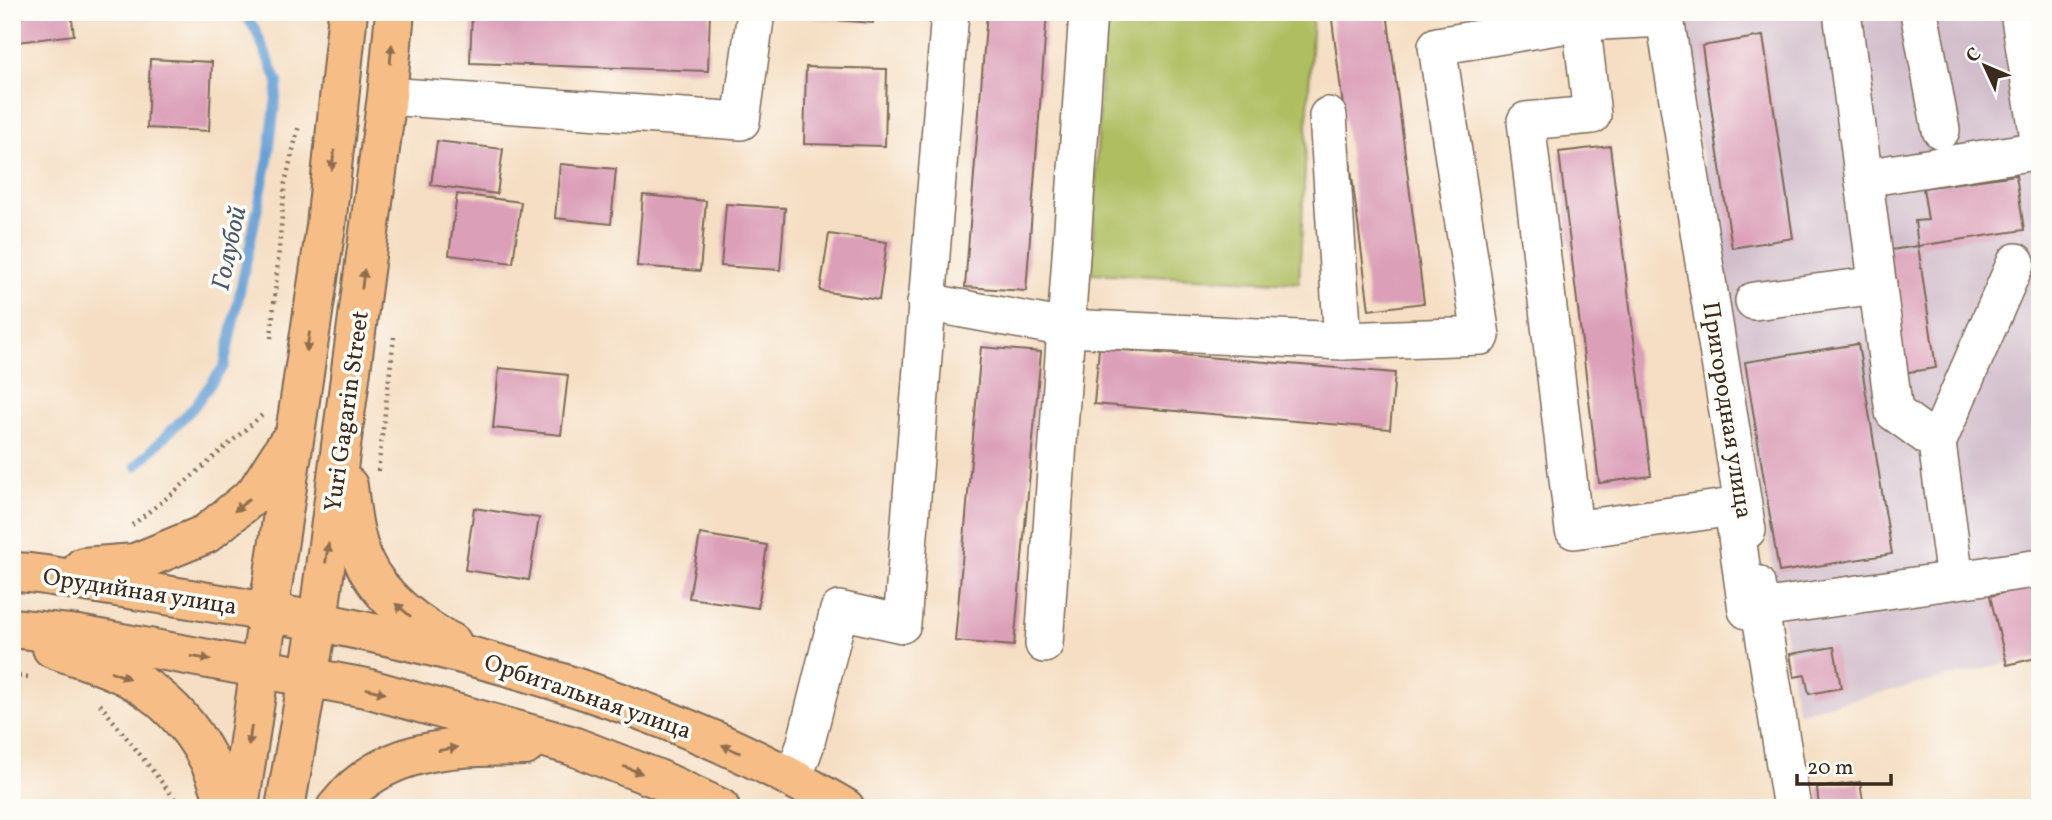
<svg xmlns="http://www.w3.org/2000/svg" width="2052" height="820" font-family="Vollkorn,serif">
  <rect width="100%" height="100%" fill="#fdfcf7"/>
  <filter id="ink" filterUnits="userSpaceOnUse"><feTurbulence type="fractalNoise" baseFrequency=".0143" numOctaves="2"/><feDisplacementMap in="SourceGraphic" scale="14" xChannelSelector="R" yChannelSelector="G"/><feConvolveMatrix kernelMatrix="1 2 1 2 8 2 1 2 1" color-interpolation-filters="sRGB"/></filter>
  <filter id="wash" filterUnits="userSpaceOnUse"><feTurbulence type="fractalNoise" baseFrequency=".00686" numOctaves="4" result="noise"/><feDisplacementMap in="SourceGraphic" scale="28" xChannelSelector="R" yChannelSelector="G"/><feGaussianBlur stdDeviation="1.57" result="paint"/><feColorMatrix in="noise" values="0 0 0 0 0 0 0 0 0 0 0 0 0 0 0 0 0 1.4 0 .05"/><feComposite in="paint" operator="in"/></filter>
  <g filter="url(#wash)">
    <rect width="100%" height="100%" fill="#f5dec3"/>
    <path fill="#d1bdcb" d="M1678 12H2040V656L1798 712Z"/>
    <path fill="#afbe61" stroke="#757440" stroke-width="2" d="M1104 12H1313L1299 283 1091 273Z"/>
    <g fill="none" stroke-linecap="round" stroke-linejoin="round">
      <path stroke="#66a0d5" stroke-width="10" d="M136 466 193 408 224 366 268 160 278 82 255 29 243 12"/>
    </g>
    <g id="blocks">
      <g fill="#db9fb8">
        <path d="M14 12H71L74 35 18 42Z"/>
        <path d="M472 12H710L708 71 470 63Z"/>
        <path d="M814 12H874L873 23 813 18Z"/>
        <path d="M987 12H1047L1026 291 965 287Z"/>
        <path d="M1331 12H1387L1424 303 1369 310Z"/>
        <path d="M1763 36 1793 238 1732 248 1702 46Z"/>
        <path d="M150 59 212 62 209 131 147 128Z"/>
        <path d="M806 67 887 69 885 146 804 144Z"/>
        <path d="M437 141 503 149 497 194 431 185Z"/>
        <path d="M1610 146 1651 476 1599 483 1559 152Z"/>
        <path d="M560 164 616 169 611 224 555 218Z"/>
        <path d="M2016 175 2024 230 1918 246 1915 221 1928 220 1923 188Z"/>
        <path d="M457 194 521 202 513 263 449 255Z"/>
        <path d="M643 195 706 201 700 271 637 266Z"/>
        <path d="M726 204 785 208 780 270 721 266Z"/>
        <path d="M829 234 887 242 879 300 820 291Z"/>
        <path d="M1918 246 1936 368 1902 373 1884 251Z"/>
        <path d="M1858 344 1892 554 1779 572 1745 362Z"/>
        <path d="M981 347 1041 352 1014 646 955 641Z"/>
        <path d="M1099 348 1395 373 1390 429 1094 404Z"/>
        <path d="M499 368 568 375 561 435 493 428Z"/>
        <path d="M474 508 539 518 529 580 465 570Z"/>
        <path d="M700 534 767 545 758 608 689 598Z"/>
        <path d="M2040 584V657L2007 665 1990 596Z"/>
        <path d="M1834 647 1841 688 1809 694 1805 675 1794 677 1790 654Z"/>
        <path d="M1860 782 1864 808H1819L1817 788Z"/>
      </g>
    </g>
  </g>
  <g filter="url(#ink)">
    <use href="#blocks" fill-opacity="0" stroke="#7c6958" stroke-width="2"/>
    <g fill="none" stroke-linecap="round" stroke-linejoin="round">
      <defs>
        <g id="minor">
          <path d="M1580 12 1592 115 1526 121 1574 530 1733 507 1747 610 2040 568"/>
          <path d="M1664 12 1747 530"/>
          <path d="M1842 12 1894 412 1937 443 1955 580"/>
          <path d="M1919 12 1941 130"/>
          <path d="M2019 12 2040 145"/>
          <path d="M387 96 741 121 756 12"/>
          <path d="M1328 116 1343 341 1481 336 1437 46 1581 22 1665 18"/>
          <path d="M1864 178 2040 150"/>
          <path d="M1754 301 1878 285"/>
          <path d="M926 302 1066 328 1343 341"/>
          <path d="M1937 443 2016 262"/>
          <path d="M1756 584 1792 808"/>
          <path d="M1044 644 1088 12"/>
          <path d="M793 779 805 746 839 610 902 624 950 12"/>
        </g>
        <g id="major">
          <path d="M348 486C351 512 354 538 364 562 380 597 418 626 452 643"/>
          <path d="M83 567 135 563 206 534 255 494 287 444"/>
          <path d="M12 572C35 572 58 577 80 581 117 587 153 593 190 599 416 635 647 689 845 808"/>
          <path d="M12 628 78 635 366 688 570 745 658 779 720 808"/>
          <path d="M52 648C78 658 109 666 133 680 180 707 215 754 225 808"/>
          <path d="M239 808 326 226 348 12"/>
          <path d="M285 808 318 621 387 96 395 12"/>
          <path d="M336 808C344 800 350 790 359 784 406 745 467 747 525 746"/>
        </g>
      </defs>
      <use href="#minor" stroke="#7c6958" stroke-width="40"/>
      <use href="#major" stroke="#7c6958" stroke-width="42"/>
      <g stroke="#7c6958" stroke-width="4.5" stroke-dasharray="2 5" stroke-linecap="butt">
        <path d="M271 338 285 183 299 125"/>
        <path d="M378 471 394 337"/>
        <path d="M132 525 173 493 262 415"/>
        <path d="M12 676 32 677"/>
        <path d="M100 704 182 808"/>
        <path d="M405 808 409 803"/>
      </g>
      <use href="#minor" stroke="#fff" stroke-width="37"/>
      <use href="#major" stroke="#f6be86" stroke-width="38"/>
    </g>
    <defs><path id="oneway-solid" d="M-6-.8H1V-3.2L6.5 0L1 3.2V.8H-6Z" transform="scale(1.75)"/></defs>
    <g fill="#8f6d4d">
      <use href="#oneway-solid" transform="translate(391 54) rotate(-85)"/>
      <use href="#oneway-solid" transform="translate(333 160) rotate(97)"/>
      <use href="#oneway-solid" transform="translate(363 279) rotate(-83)"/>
      <use href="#oneway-solid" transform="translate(308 342) rotate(99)"/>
      <use href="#oneway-solid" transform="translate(242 505) rotate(141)"/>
      <use href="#oneway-solid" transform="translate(327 553) rotate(-82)"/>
      <use href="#oneway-solid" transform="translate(403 610) rotate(-140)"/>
      <use href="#oneway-solid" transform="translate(201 658) rotate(10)"/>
      <use href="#oneway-solid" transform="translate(120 675) rotate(21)"/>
      <use href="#oneway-solid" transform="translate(376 691) rotate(15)"/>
      <use href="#oneway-solid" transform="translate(250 736) rotate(98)"/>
      <use href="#oneway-solid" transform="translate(448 749) rotate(-9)"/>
      <use href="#oneway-solid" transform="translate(731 749) rotate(-156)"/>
      <use href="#oneway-solid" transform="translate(633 770) rotate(21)"/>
    </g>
  </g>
  <g text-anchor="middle" stroke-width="7" stroke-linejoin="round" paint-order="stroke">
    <g font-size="24" fill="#3b2a1e" stroke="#fdfcf7">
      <text transform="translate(1728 410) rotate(81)" y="8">Пригородная улица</text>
      <text transform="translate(346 411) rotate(-82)" y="8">Yuri Gagarin Street</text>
      <text transform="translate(140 591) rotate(9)" y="8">Орудийная улица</text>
      <text transform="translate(588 696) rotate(19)" y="8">Орбитальная улица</text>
    </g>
    <g font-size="26" font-style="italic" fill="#4c5967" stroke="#fdfcf7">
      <text transform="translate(228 248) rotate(-78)" y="9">Голубой</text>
    </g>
  </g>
  <rect width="2052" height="820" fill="none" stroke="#fdfcf7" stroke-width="42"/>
  <g transform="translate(1985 66) rotate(314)" stroke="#fdfcf7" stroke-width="5" paint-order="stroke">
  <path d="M0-5L12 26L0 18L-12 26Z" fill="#3b2a1e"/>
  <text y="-10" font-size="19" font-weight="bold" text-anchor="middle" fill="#3b2a1e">С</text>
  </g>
  <path d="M1797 774v10h94v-10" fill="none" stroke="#3b2a1e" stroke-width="3.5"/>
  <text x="1807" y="774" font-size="21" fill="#3b2a1e" stroke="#fdfcf7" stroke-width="5" paint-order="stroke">20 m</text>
</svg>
